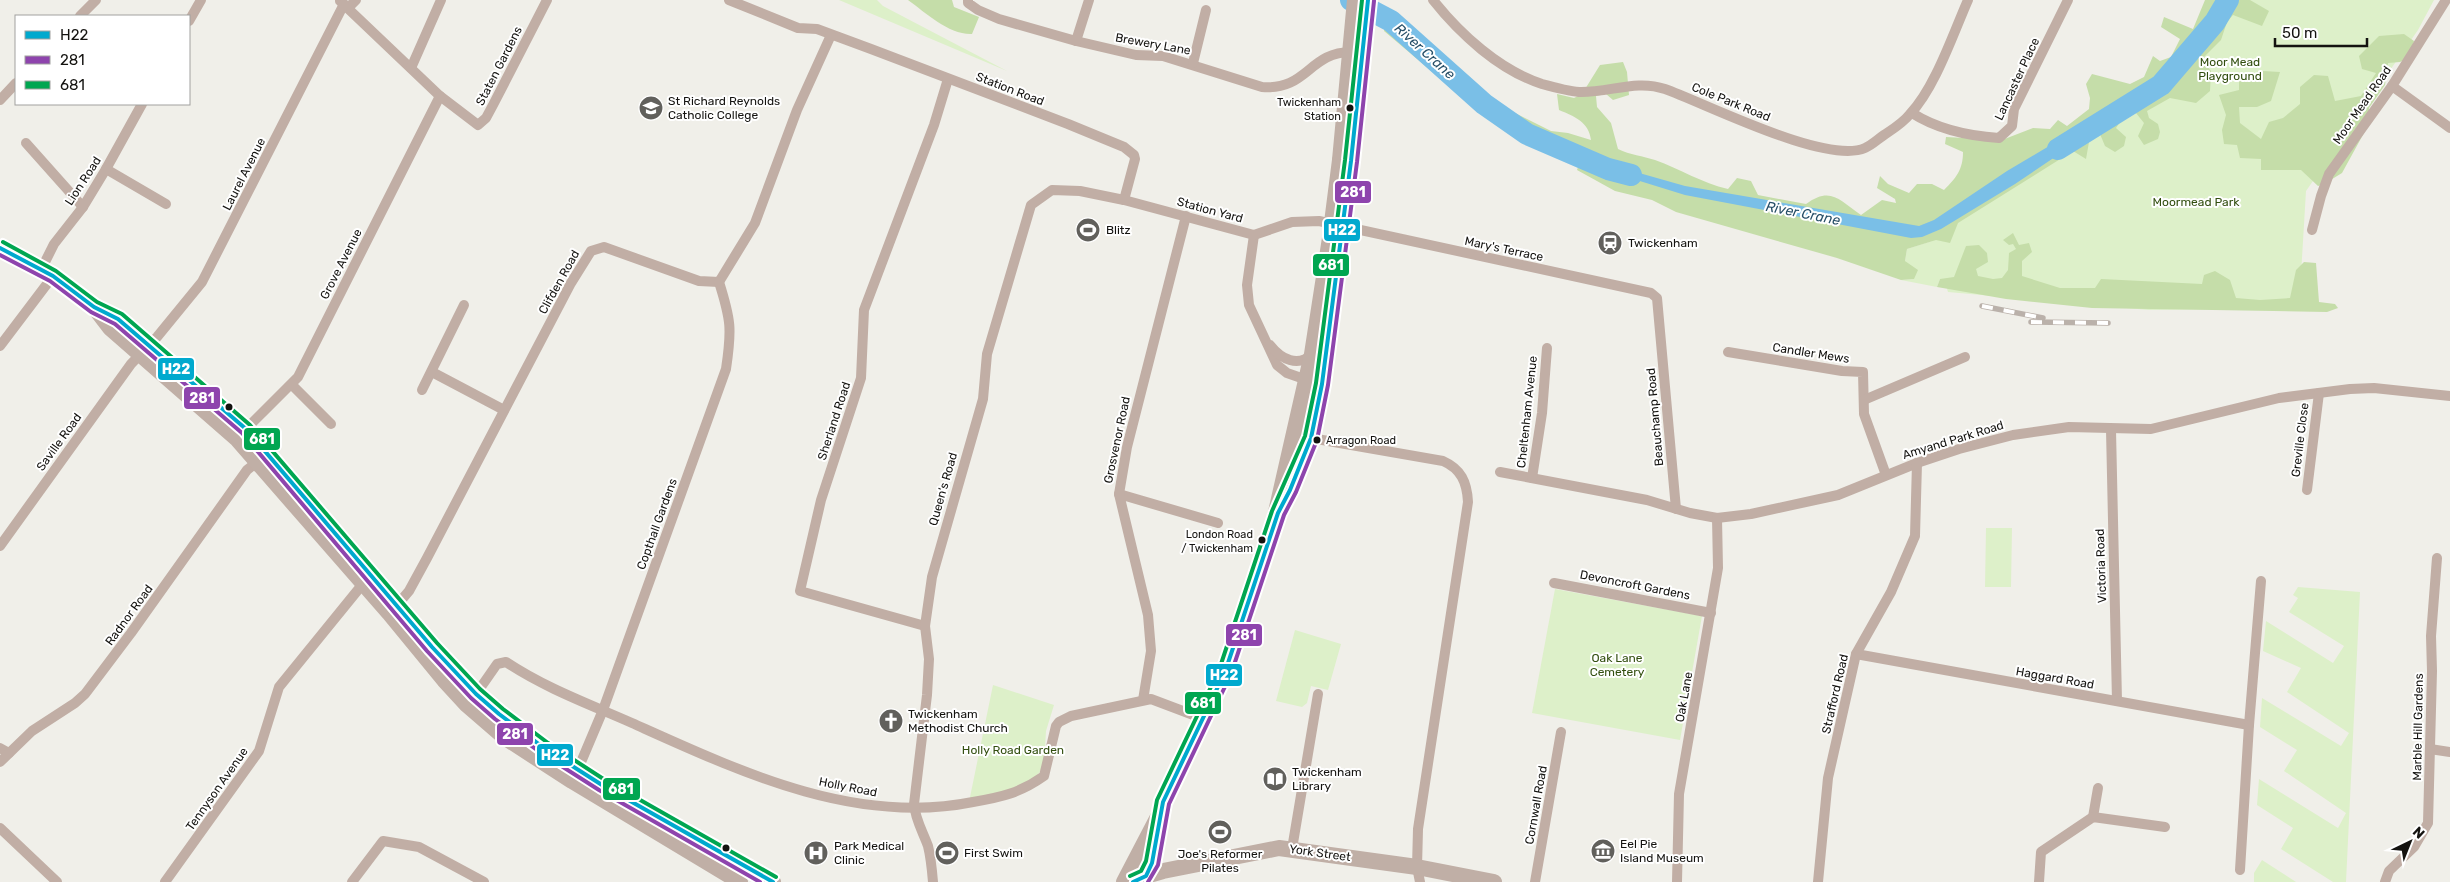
<svg xmlns="http://www.w3.org/2000/svg" width="2450" height="882" font-family="Rubik,sans-serif">
  <rect width="100%" height="100%" fill="#f0efe9"/>
  <g fill="#ddf0c9">
    <path d="M839 0H877L883 6 1007 71Z"/>
    <path d="M2239 0H2434L2418 30 2306 191 2299 308 2149 310 1948 292 1944 279H1940L1937 287 1901 280 1914 279 1905 261 1907 249 1932 241 1930 234 2140 111Z"/>
    <path d="M1986 528H2012L2011 587H1985Z"/>
    <path d="M2298 587 2360 592 2346 882H2333L2281 849 2293 828 2257 805 2259 779 2338 828 2346 813 2284 771 2297 750 2260 727 2262 698 2341 746 2349 733 2287 692 2301 668 2263 651 2266 621 2333 663 2344 646 2289 612 2298 598 2293 595Z"/>
    <path d="M1555 589 1702 616 1680 740 1532 713Z"/>
    <path d="M1295 630 1341 644 1328 690 1311 686 1307 703 1302 707 1276 701Z"/>
    <path d="M993 685 1054 705 1046 731 1044 765 1039 773 1034 779 1010 790 969 802Z"/>
    <path d="M2262 860 2296 882H2254V873Z"/>
  </g>
  <g fill="#c5dda9">
    <path d="M908 0H952L954 7 979 17 972 34C949 35 926 13 908 0Z"/>
    <path d="M2205 0H2250L2269 11 2262 26 2233 15 2227 22 2221 40 2202 59 2211 71 2210 91 2196 103 2170 98 2147 111 2149 118 2158 124 2160 132 2158 139 2144 145 2138 136 2144 123 2136 113 2120 122 2116 128 2126 137 2124 146 2115 152 2105 146 2100 134 2089 142 2086 159 2073 151 1958 223 1950 243 1936 240 1907 249 1905 261 1918 270 1914 279 1901 280 1837 258 1676 212 1652 200 1615 191 1577 170 1578 167 1482 114 1384 31 1386 12 1410 27 1497 104 1551 131 1568 133 1591 140C1589 122 1574 116 1559 110L1557 94 1574 98 1582 94 1600 65 1623 62 1627 72 1629 95 1613 100 1606 94 1596 96 1597 107 1611 123 1618 149C1630 155 1643 156 1655 160 1680 169 1702 183 1728 189L1737 178 1751 181 1758 195 1806 204C1831 186 1839 200 1861 215L1882 200 1896 203 1895 199 1877 188 1880 176 1888 184 1909 193 1917 184H1932L1944 190C1956 178 1963 170 1963 152L1945 144 1946 137 2002 140 2033 128 2050 129 2058 120 2067 126 2089 109 2090 98 2086 84 2092 74 2130 84 2144 77 2153 56 2160 61 2171 57 2180 39 2161 27 2164 17 2193 29Z"/>
    <path d="M2404 34 2414 41 2411 56 2400 62 2388 63 2385 85 2369 108 2370 122 2342 173 2324 184 2318 186 2301 170H2261V159L2240 158 2237 145 2224 144 2222 130 2226 115 2219 95 2239 90V81L2247 74 2254 76 2263 71 2280 72 2271 101 2257 107H2239L2240 123 2261 139 2269 122 2283 118 2300 104V87L2314 75 2328 76 2335 101 2361 96 2376 73 2362 69 2359 56 2379 36Z"/>
    <path d="M2013 233 2019 245 2029 243 2032 252 2022 261V276L2060 288H2095L2101 279 2202 284 2204 275 2215 271 2230 280 2236 298 2260 300 2290 298 2296 270 2304 262 2316 263 2319 302 2335 304 2338 308 2327 312 2092 308 2006 299 1937 287 1940 279 1954 277 1966 246 1979 245 1987 253 1988 262 1976 269 1978 276 1993 279 2002 278 2008 270 2009 253 2016 249 2013 244 2009 245 2003 240Z"/>
  </g>
  <path fill="#7abfe7" d="M2081 127 2086 136 2015 184 1941 229 1922 237 1911 238 1685 195 1601 169 1604 163 1685 186 1919 226 1934 220 2007 171Z"/>
  <g fill="none" stroke-linecap="round" stroke-linejoin="round">
    <g stroke="#7abfe7" stroke-width="22">
      <path d="M1351 0 1391 21 1484 104 1527 134 1608 169 1631 175"/>
      <path d="M2058 149 2161 85 2215 22 2228 0"/>
    </g>
    <g stroke="#c1aea5" stroke-width="10">
      <path d="M729 0 798 28 817 29 871 49 1068 124 1124 147 1134 155 1135 159 1124 200"/>
      <path d="M968 0V3L978 10 999 19 1076 41 1136 55 1163 56 1262 87C1307 91 1309 52 1351 52"/>
      <path d="M1433 0C1460 34 1499 70 1542 84 1553 87 1568 91 1579 92 1609 93 1636 79 1665 89 1707 104 1826 165 1865 148 1872 145 1878 139 1884 135 1893 129 1903 123 1910 114 1935 88 1953 34 1968 0"/>
      <path d="M340 1 440 96 478 125 486 118 493 105 547 0"/>
      <path d="M348 8 356 0"/>
      <path d="M80 16 96 0"/>
      <path d="M189 21 201 0"/>
      <path d="M1076 41 1089 0"/>
      <path d="M1193 63 1206 10"/>
      <path d="M411 68 441 0"/>
      <path d="M2392 86 2450 128"/>
      <path d="M0 100 16 83"/>
      <path d="M1912 113C1937 129 1969 136 1999 138L2012 126 2014 109 2068 0"/>
      <path d="M26 143 83 207"/>
      <path d="M106 169 166 204"/>
      <path d="M2312 230 2321 196 2329 174 2392 86 2446 0"/>
      <path d="M1254 235 1247 285 1249 305 1277 365 1287 373 1307 380"/>
      <path d="M41 270 54 244 83 207 106 169 142 104"/>
      <path d="M1270 345C1281 359 1298 368 1312 354"/>
      <path d="M0 346 53 276"/>
      <path d="M1728 352 1842 371 1863 372 1864 414 1886 475"/>
      <path d="M432 372 504 410"/>
      <path d="M292 385 331 424"/>
      <path d="M422 390 464 305"/>
      <path d="M1864 400 1965 357"/>
      <path d="M2111 430 2117 701"/>
      <path d="M242 433 298 377 440 96"/>
      <path d="M1311 438 1443 461C1461 469 1467 482 1468 502L1418 829 1417 867 1420 882"/>
      <path d="M1500 472 1647 500 1690 513 1717 518 1751 514 1838 495 1917 463 1959 449 2013 435 2069 427 2151 429 2279 398 2350 389 2374 388 2450 396"/>
      <path d="M1532 478 1542 413 1547 348"/>
      <path d="M2307 490 2319 393"/>
      <path d="M1119 494 1218 523"/>
      <path d="M0 546 131 364 157 337 202 282 344 4"/>
      <path d="M1554 583 1711 613"/>
      <path d="M398 604 409 591 427 558 571 283 591 251 604 247 699 281 719 282 755 223 797 110 831 35"/>
      <path d="M925 626 800 591 821 500 861 378 864 310 934 125 948 79"/>
      <path d="M1856 654 2249 725 2261 581"/>
      <path d="M474 697 497 664 506 662C545 688 589 704 632 723 739 771 854 826 973 802 1002 797 1020 793 1044 776L1056 726 1059 722 1071 716 1151 699 1204 719"/>
      <path d="M1143 700 1151 651 1148 615 1119 494 1127 447 1186 216"/>
      <path d="M0 748 9 753"/>
      <path d="M2430 749 2450 752"/>
      <path d="M0 762 32 731 75 703 85 694 131 633 247 470 261 459"/>
      <path d="M576 774 603 710 726 369C732 329 731 320 719 282"/>
      <path d="M2093 817 2098 788"/>
      <path d="M0 828 57 882"/>
      <path d="M1292 849 1318 694"/>
      <path d="M2240 870 2249 725"/>
      <path d="M165 882 259 751 279 687 366 580"/>
      <path d="M352 882 383 841 419 847 484 882"/>
      <path d="M933 882C932 870 931 858 928 846 923 832 915 819 914 804L927 695 929 659 925 626 932 577 983 399 987 354 1031 205 1052 190 1080 191 1124 200 1254 235 1292 222 1319 221 1651 293 1657 298 1676 509"/>
      <path d="M1535 882 1561 732"/>
      <path d="M1677 882 1679 794 1718 568 1717 518"/>
      <path d="M1818 882 1828 778 1856 654 1891 592 1915 536 1917 463"/>
      <path d="M2039 882 2041 852 2093 817 2165 827"/>
      <path d="M2385 882 2389 871 2414 847 2428 823 2432 671 2431 636 2437 558"/>
    </g>
    <g stroke="#c0afa6" stroke-width="16">
      <path d="M1340 160 1355 0"/>
      <path d="M1351 161 1368 0"/>
      <path d="M0 248 53 276 94 307 118 319 246 429 432 647 476 694 499 714 544 748 602 785 773 882"/>
      <path d="M97 311 110 328 237 439 389 613 444 680 467 705 504 737 572 781 740 882"/>
      <path d="M1284 500C1326 420 1330 328 1341 241"/>
      <path d="M1146 876 1155 851 1159 822"/>
      <path d="M1124 882 1160 813 1179 767 1204 719 1225 672 1271 534 1312 354 1330 238"/>
      <path d="M1133 882 1146 876 1163 871 1279 848 1417 867 1494 882"/>
    </g>
    <defs>
      <g id="rail">
        <path d="M1982 306 2043 318"/>
        <path d="M2031 322 2108 323"/>
      </g>
    </defs>
    <use href="#rail" stroke="#bab1aa" stroke-width="5.5"/>
    <use href="#rail" stroke="#fff" stroke-width="4" stroke-dasharray="11" stroke-linecap="butt"/>
    <g stroke="#c0afa6" stroke-width="16">
      <path d="M1330 238 1340 160"/>
      <path d="M1341 241 1351 161"/>
    </g>
    <defs>
      <g id="bus-1">
        <path d="M0 248 53 276 94 307 118 319 246 429 432 647 476 694 499 714 544 748 602 785 773 882"/>
        <path d="M1133 882 1146 876 1152 863 1163 802 1225 672 1278 513 1290 490 1311 438 1322 384 1351 161 1368 0"/>
      </g>
      <g id="bus-2">
        <path d="M0 255 50 281 91 312 115 324 242 433 427 651 471 698 495 719 541 753 599 790 760 882"/>
        <path d="M1148 882 1158 865 1169 804 1231 674 1284 515 1296 492 1317 440 1328 385 1357 162 1374 1"/>
      </g>
      <g id="bus-3">
        <path d="M3 242 56 271 97 302 122 314 250 425 437 643 480 689 503 709 548 743 605 780 776 877"/>
        <path d="M1130 876 1141 871 1146 861 1157 800 1219 670 1272 511 1305 436 1316 383 1345 160 1362 0"/>
      </g>
    </defs>
    <use href="#bus-1" stroke="#fff" stroke-width="8"/>
    <use href="#bus-2" stroke="#fff" stroke-width="8"/>
    <use href="#bus-3" stroke="#fff" stroke-width="8"/>
    <use href="#bus-1" stroke="#00a9ce" stroke-width="4"/>
    <use href="#bus-2" stroke="#8e44ad" stroke-width="4"/>
    <use href="#bus-3" stroke="#00a651" stroke-width="4"/>
  </g>
  <defs>
    <symbol id="school-disc" viewBox="-11 -11 22 22"><circle r="9.5" fill="#61605c" stroke="#fff"/><path d="M0-5L7-2L0 1L-7-2ZM-4 1L0 2.5L4 1V4Q0 6-4 4Z" fill="#fff"/></symbol>
    <symbol id="stadium-disc" viewBox="-11 -11 22 22"><circle r="9.5" fill="#61605c" stroke="#fff"/><path d="M0-5a6.5 5 0 1 0 0 10a6.5 5 0 1 0 0-10ZM-3.5-1.8h7v3.6h-7Z" fill="#fff"/></symbol>
    <symbol id="station-disc" viewBox="-11 -11 22 22"><circle r="9.5" fill="#61605c" stroke="#fff"/><path d="M-3-6H3Q5-6 5-4V2Q5 4 3 4L4.5 6H3L1.5 4h-3L-3 6H-4.5L-3 4Q-5 4-5 2V-4Q-5-6-3-6ZM-3.5-4v3h7v-3ZM-3.5 1v1.5H-2V1ZM2 1v1.5H3.5V1Z" fill="#fff"/></symbol>
    <symbol id="church-disc" viewBox="-11 -11 22 22"><circle r="9.5" fill="#61605c" stroke="#fff"/><path d="M-1.2-6h2.4v3.5h3.3v2.4h-3.3V6h-2.4V-.1h-3.3v-2.4h3.3Z" fill="#fff"/></symbol>
    <symbol id="library-disc" viewBox="-11 -11 22 22"><circle r="9.5" fill="#61605c" stroke="#fff"/><path d="M-6-4Q-3-5.5-.7-3.5V5Q-3 3-6 4ZM6-4Q3-5.5 .7-3.5V5Q3 3 6 4Z" fill="#fff"/></symbol>
    <symbol id="museum-disc" viewBox="-11 -11 22 22"><circle r="9.5" fill="#61605c" stroke="#fff"/><path d="M0-6L6-3V-2H-6V-3ZM-5-1h2V3h-2ZM-1-1h2V3h-2ZM3-1h2V3H3ZM-6 4H6V6H-6Z" fill="#fff"/></symbol>
    <symbol id="hospital-disc" viewBox="-11 -11 22 22"><circle r="9.5" fill="#61605c" stroke="#fff"/><path d="M-5-5h3v3.5h4V-5h3V5h-3V1.5h-4V5h-3Z" fill="#fff"/></symbol>
  </defs>
  <g fill-rule="evenodd">
    <use href="#school-disc" x="637" y="94" width="28" height="28"/>
    <use href="#stadium-disc" x="1074" y="216" width="28" height="28"/>
    <use href="#station-disc" x="1596" y="229" width="28" height="28"/>
    <use href="#church-disc" x="877" y="707" width="28" height="28"/>
    <use href="#library-disc" x="1261" y="765" width="28" height="28"/>
    <use href="#stadium-disc" x="1206" y="818" width="28" height="28"/>
    <use href="#museum-disc" x="1589" y="837" width="28" height="28"/>
    <use href="#hospital-disc" x="802" y="839" width="28" height="28"/>
    <use href="#stadium-disc" x="933" y="839" width="28" height="28"/>
  </g>
  <g fill="#141310" stroke="#fff" stroke-width="2">
    <circle cx="1350" cy="108" r="4.5"/>
    <circle cx="229" cy="407" r="4.5"/>
    <circle cx="1317" cy="440" r="4.5"/>
    <circle cx="1262" cy="540" r="4.5"/>
    <circle cx="726" cy="848" r="4.5"/>
  </g>
  <g text-anchor="middle" stroke-width="4" stroke-linejoin="round" paint-order="stroke">
    <g font-size="11" fill="#141310" stroke="#fff" text-anchor="end">
      <text x="1341" y="106">Twickenham<tspan x="1341" dy="14">Station</tspan></text>
      <text x="1326" y="444" text-anchor="start">Arragon Road</text>
      <text x="1253" y="538">London Road<tspan x="1253" dy="14">/ Twickenham</tspan></text>
    </g>
    <g font-size="12" fill="#141310" stroke="#fff">
      <text transform="translate(1153 44) rotate(10)" y="4">Brewery Lane</text>
      <text transform="translate(499 66) rotate(-63)" y="4">Staten Gardens</text>
      <text transform="translate(2017 79) rotate(-65)" y="4">Lancaster Place</text>
      <text transform="translate(1010 89) rotate(21)" y="4">Station Road</text>
      <text transform="translate(1731 102) rotate(22)" y="4">Cole Park Road</text>
      <text transform="translate(2362 105) rotate(-55)" y="4">Moor Mead Road</text>
      <text transform="translate(244 174) rotate(-63)" y="4">Laurel Avenue</text>
      <text transform="translate(83 181) rotate(-57)" y="4">Lion Road</text>
      <text transform="translate(1210 210) rotate(15)" y="4">Station Yard</text>
      <text transform="translate(1504 249) rotate(12)" y="4">Mary's Terrace</text>
      <text transform="translate(341 264) rotate(-63)" y="4">Grove Avenue</text>
      <text transform="translate(559 282) rotate(-61)" y="4">Clifden Road</text>
      <text transform="translate(1811 353) rotate(9)" y="4">Candler Mews</text>
      <text transform="translate(1527 412) rotate(-84)" y="4">Cheltenham Avenue</text>
      <text transform="translate(1655 417) rotate(-95)" y="4">Beauchamp Road</text>
      <text transform="translate(834 421) rotate(-72)" y="4">Sherland Road</text>
      <text transform="translate(1117 440) rotate(-78)" y="4">Grosvenor Road</text>
      <text transform="translate(1953 440) rotate(-17)" y="4">Amyand Park Road</text>
      <text transform="translate(2300 440) rotate(-83)" y="4">Greville Close</text>
      <text transform="translate(59 442) rotate(-54)" y="4">Saville Road</text>
      <text transform="translate(943 489) rotate(-74)" y="4">Queen's Road</text>
      <text transform="translate(657 524) rotate(-70)" y="4">Copthall Gardens</text>
      <text transform="translate(2101 566) rotate(-92)" y="4">Victoria Road</text>
      <text transform="translate(1635 585) rotate(11)" y="4">Devoncroft Gardens</text>
      <text transform="translate(129 615) rotate(-54)" y="4">Radnor Road</text>
      <text transform="translate(2055 678) rotate(10)" y="4">Haggard Road</text>
      <text transform="translate(1835 694) rotate(-77)" y="4">Strafford Road</text>
      <text transform="translate(1684 697) rotate(-80)" y="4">Oak Lane</text>
      <text transform="translate(2418 727) rotate(-89)" y="4">Marble Hill Gardens</text>
      <text transform="translate(848 787) rotate(11)" y="4">Holly Road</text>
      <text transform="translate(217 789) rotate(-55)" y="4">Tennyson Avenue</text>
      <text transform="translate(1536 805) rotate(-80)" y="4">Cornwall Road</text>
      <text transform="translate(1320 853) rotate(8)" y="4">York Street</text>
    </g>
    <g font-size="12" fill="#324e0f" stroke="#fff">
      <text x="2230" y="66">Moor Mead<tspan x="2230" dy="14">Playground</tspan></text>
      <text x="2196" y="206">Moormead Park</text>
      <text x="1617" y="662">Oak Lane<tspan x="1617" dy="14">Cemetery</tspan></text>
      <text x="1013" y="754">Holly Road Garden</text>
    </g>
    <g font-size="12" fill="#141310" stroke="#fff" text-anchor="start">
      <text x="668" y="105">St Richard Reynolds<tspan x="668" dy="14">Catholic College</tspan></text>
      <text x="1106" y="234">Blitz</text>
      <text x="1628" y="247">Twickenham</text>
      <text x="908" y="718">Twickenham<tspan x="908" dy="14">Methodist Church</tspan></text>
      <text x="1292" y="776">Twickenham<tspan x="1292" dy="14">Library</tspan></text>
      <text x="1620" y="848">Eel Pie<tspan x="1620" dy="14">Island Museum</tspan></text>
      <text x="834" y="850">Park Medical<tspan x="834" dy="14">Clinic</tspan></text>
      <text x="964" y="857">First Swim</text>
      <text x="1220" y="858" text-anchor="middle">Joe's Reformer<tspan x="1220" dy="14">Pilates</tspan></text>
    </g>
    <g font-size="14" font-style="italic" fill="#274f68" stroke="#fff">
      <text transform="translate(1425 51) rotate(42)" y="5">River Crane</text>
      <text transform="translate(1803 213) rotate(11)" y="5">River Crane</text>
    </g>
  </g>
  <g stroke="#fff" stroke-width="2">
    <rect x="1334" y="180" width="38" height="24" rx="5" fill="#8e44ad"/>
    <rect x="1323" y="218" width="38" height="24" rx="5" fill="#00a9ce"/>
    <rect x="1312" y="253" width="38" height="24" rx="5" fill="#00a651"/>
    <rect x="157" y="357" width="38" height="24" rx="5" fill="#00a9ce"/>
    <rect x="183" y="386" width="38" height="24" rx="5" fill="#8e44ad"/>
    <rect x="243" y="427" width="38" height="24" rx="5" fill="#00a651"/>
    <rect x="1225" y="623" width="38" height="24" rx="5" fill="#8e44ad"/>
    <rect x="1205" y="663" width="38" height="24" rx="5" fill="#00a9ce"/>
    <rect x="1184" y="691" width="38" height="24" rx="5" fill="#00a651"/>
    <rect x="496" y="722" width="38" height="24" rx="5" fill="#8e44ad"/>
    <rect x="536" y="743" width="38" height="24" rx="5" fill="#00a9ce"/>
    <rect x="602" y="777" width="39" height="24" rx="5" fill="#00a651"/>
  </g>
  <g font-size="14" text-anchor="middle" font-weight="bold" fill="#fff">
    <text x="1353" y="197">281</text>
    <text x="1342" y="235">H22</text>
    <text x="1331" y="270">681</text>
    <text x="176" y="374">H22</text>
    <text x="202" y="403">281</text>
    <text x="262" y="444">681</text>
    <text x="1244" y="640">281</text>
    <text x="1224" y="680">H22</text>
    <text x="1203" y="708">681</text>
    <text x="515" y="739">281</text>
    <text x="555" y="760">H22</text>
    <text x="621" y="794">681</text>
  </g>
  <rect x="15" y="15" width="175" height="90" fill="#ffffff" stroke="#a1a19f"/>
  <rect x="25" y="31" width="25" height="8" fill="#00a9ce" stroke="#a1a19f"/>
  <text x="60" y="40" font-size="15" fill="#141310">H22</text>
  <rect x="25" y="56" width="25" height="8" fill="#8e44ad" stroke="#a1a19f"/>
  <text x="60" y="65" font-size="15" fill="#141310">281</text>
  <rect x="25" y="81" width="25" height="8" fill="#00a651" stroke="#a1a19f"/>
  <text x="60" y="90" font-size="15" fill="#141310">681</text>
  <g transform="translate(2410 842) rotate(43)" stroke="#ffffff" stroke-width="4" paint-order="stroke">
  <path d="M0-4L9 19L0 12L-9 19Z" fill="#141310"/>
  <text y="-8" font-size="14" font-weight="bold" text-anchor="middle" fill="#141310">N</text>
  </g>
  <path d="M2275 38v8h92v-8" fill="none" stroke="#141310" stroke-width="2.5"/>
  <text x="2282" y="38" font-size="15" fill="#141310" stroke="#ffffff" stroke-width="4" paint-order="stroke">50 m</text>
</svg>
